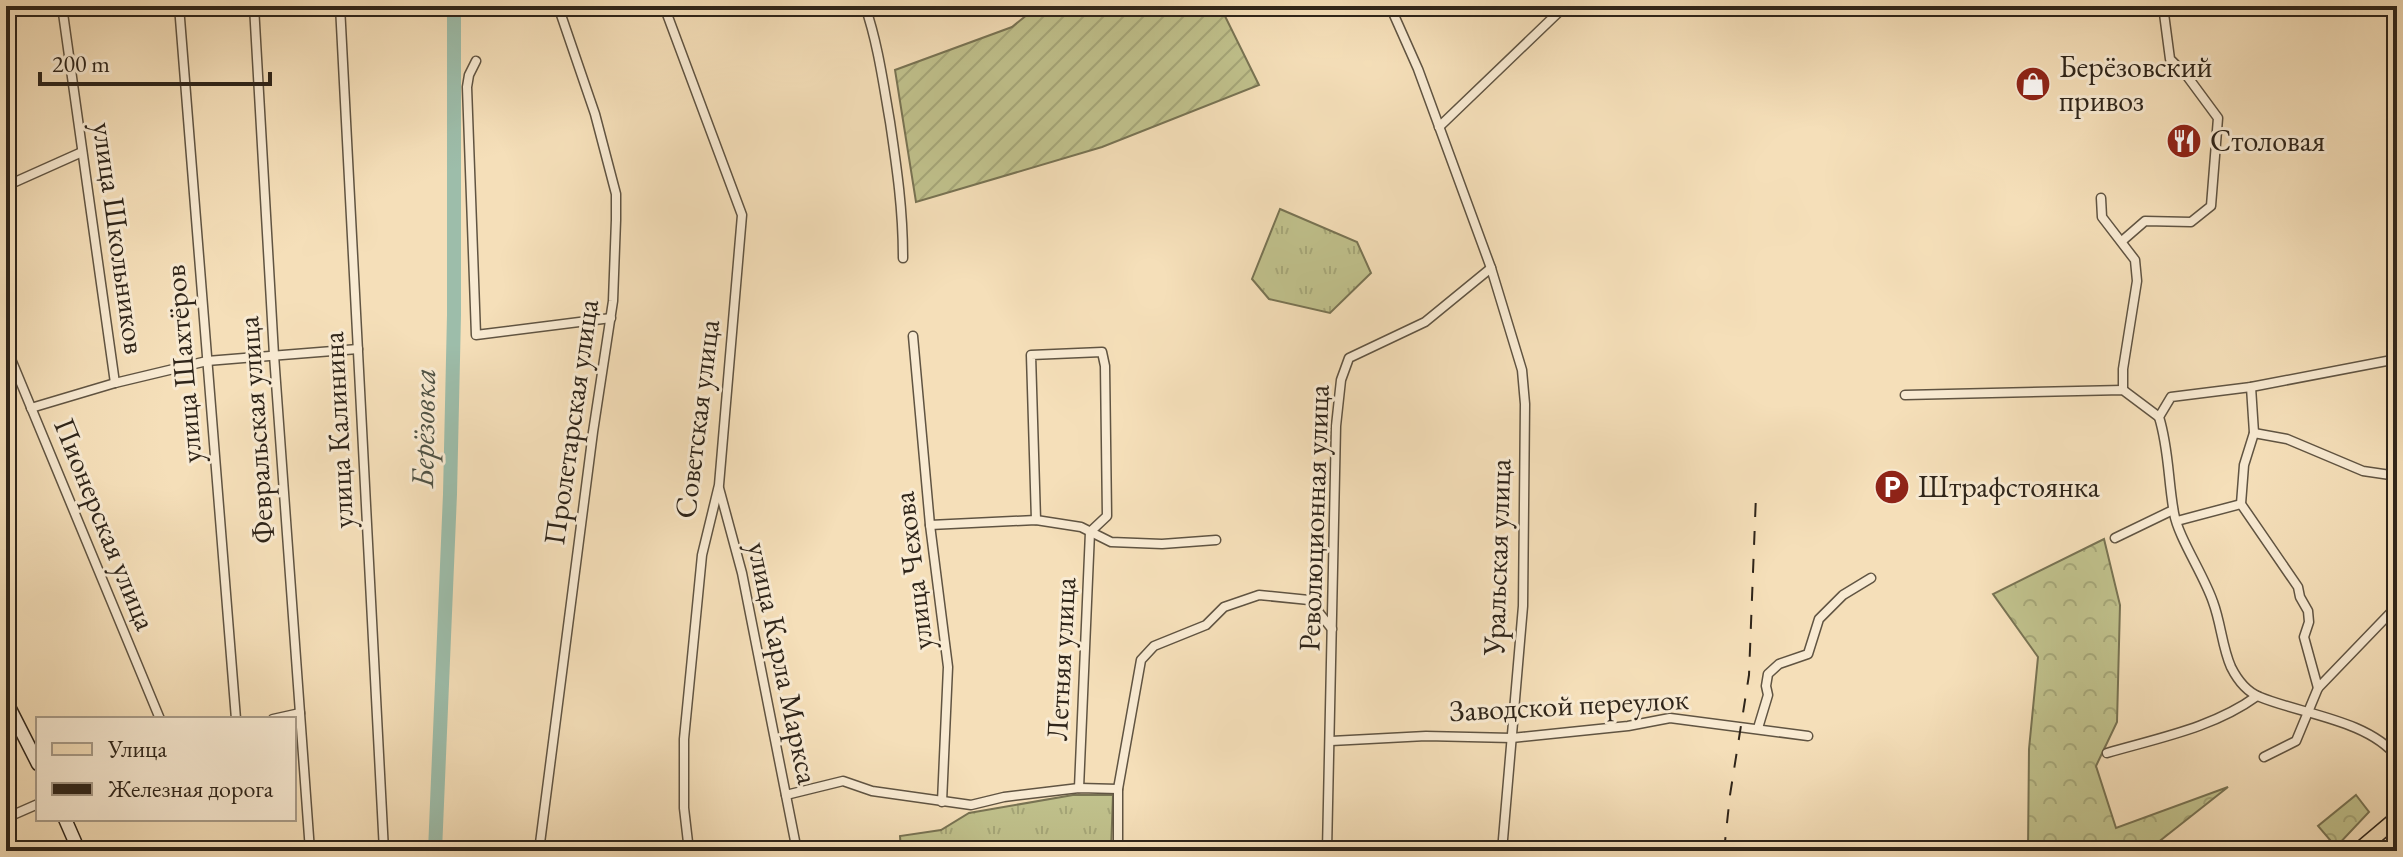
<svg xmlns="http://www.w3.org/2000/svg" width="2403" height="857" font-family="'EB Garamond',serif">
  <defs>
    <pattern id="grass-tufts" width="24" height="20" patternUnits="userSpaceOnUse" patternTransform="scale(2)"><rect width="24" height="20" fill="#c0c18c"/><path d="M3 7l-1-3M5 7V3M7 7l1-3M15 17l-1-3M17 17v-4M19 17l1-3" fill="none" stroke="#a5a678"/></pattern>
    <pattern id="forest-crowns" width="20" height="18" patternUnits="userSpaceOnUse" patternTransform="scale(2)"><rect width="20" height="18" fill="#c0c18c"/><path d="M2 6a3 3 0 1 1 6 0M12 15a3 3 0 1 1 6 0" fill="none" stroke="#a5a678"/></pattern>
    <pattern id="garden-furrows" width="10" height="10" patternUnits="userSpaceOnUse" patternTransform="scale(2)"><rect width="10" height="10" fill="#c0c18c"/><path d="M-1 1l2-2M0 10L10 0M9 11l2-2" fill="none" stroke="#a5a678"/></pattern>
  </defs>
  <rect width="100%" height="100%" fill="#f5dfb9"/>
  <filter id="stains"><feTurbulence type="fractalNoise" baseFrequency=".0025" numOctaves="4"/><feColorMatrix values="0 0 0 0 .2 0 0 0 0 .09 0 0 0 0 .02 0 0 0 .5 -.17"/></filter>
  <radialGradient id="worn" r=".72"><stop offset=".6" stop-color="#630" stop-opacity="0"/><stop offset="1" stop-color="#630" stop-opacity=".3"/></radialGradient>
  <g fill="url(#grass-tufts)" stroke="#787353" stroke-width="2">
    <path d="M1280 209 1357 242 1371 273 1330 313 1269 299 1252 279Z"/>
    <path d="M1073 795H1113L1111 851H901L900 836 941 830 969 813Z"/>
  </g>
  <g fill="url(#forest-crowns)" stroke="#787353" stroke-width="2">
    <path d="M2104 539 2120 605 2117 722 2096 766 2116 828 2228 787 2147 851H2028L2029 749 2038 657 1993 594Z"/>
    <path d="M2356 795 2369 812 2336 847 2318 826Z"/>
  </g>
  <path fill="url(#garden-furrows)" stroke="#787353" stroke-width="2" d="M1038 6H1220L1259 85 1102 147 916 202 895 70 1012 27Z"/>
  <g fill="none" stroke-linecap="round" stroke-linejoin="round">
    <path stroke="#9dbdaa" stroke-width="14" d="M435 851 450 494 454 315V6"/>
    <defs>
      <g id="minor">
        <path d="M62 6 115 383"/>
        <path d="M179 6 236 719"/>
        <path d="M254 6 274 355 310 851"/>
        <path d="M340 6 384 851"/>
        <path d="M664 6 742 215 719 485 702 555 684 739V808L689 851"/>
        <path d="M865 6C878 44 883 82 890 122 897 169 903 210 903 258"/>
        <path d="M1390 6 1418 69 1491 268 1522 370 1525 404 1523 606 1502 851"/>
        <path d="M476 61 469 75 467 87 476 335 611 318"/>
        <path d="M1439 127 1565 6"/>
        <path d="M6 186 82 152"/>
        <path d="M2101 198 2102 217 2135 260 2137 281 2123 369V390"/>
        <path d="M2122 241 2145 221 2191 222 2211 206 2218 118 2187 76 2170 59 2163 6"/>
        <path d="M913 336 930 525 948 667 942 802"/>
        <path d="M6 347 160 719"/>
        <path d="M2397 359 2251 387 2171 397 2159 417C2169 449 2168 481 2174 513 2178 537 2204 575 2213 602 2221 623 2222 647 2231 667 2237 679 2247 692 2260 697 2301 714 2368 720 2397 757"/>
        <path d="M2251 387 2254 433 2244 465 2241 504 2298 587 2300 597 2308 611 2309 622 2304 637 2318 688"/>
        <path d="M1905 395 2123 390 2159 417"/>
        <path d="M31 408 115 383 207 361 358 349"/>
        <path d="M2254 433 2287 439 2363 471 2397 476"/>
        <path d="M719 488 742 573 797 851"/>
        <path d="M1036 520 1031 355 1102 352 1105 366 1107 516 1090 532"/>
        <path d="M2177 521 2241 504"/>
        <path d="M930 525 1036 520 1081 527 1111 542 1162 544 1216 540"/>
        <path d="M2115 538 2173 510"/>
        <path d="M273 719 300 713"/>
        <path d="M1758 728 1768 695 1766 686 1768 674 1779 664 1808 654 1819 619 1843 595 1871 578"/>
        <path d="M1331 741 1426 736 1512 738 1628 726 1670 718 1808 736"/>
        <path d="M2107 753C2158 738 2213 728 2257 696"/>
        <path d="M2264 757 2296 741 2318 688 2397 606"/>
        <path d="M1079 788 1090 532"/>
        <path d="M786 795 843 781 872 791 971 805 1004 797 1079 788 1118 789"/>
        <path d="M6 818 38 804"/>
        <path d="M539 851 593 432 613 301 616 220V194L595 114 558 6"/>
        <path d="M1118 851V789L1141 660 1154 646 1206 625 1224 607 1259 595 1309 600 1332 629"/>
        <path d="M1327 851 1336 426 1341 380 1349 358 1425 322 1491 268"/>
      </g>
      <g id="secondary">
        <path d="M6 701 38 764"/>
        <path d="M65 819 79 851"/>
      </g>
      <path id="primary" d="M2358 851 2397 818"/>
    </defs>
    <use href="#minor" stroke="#605442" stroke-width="11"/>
    <use href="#secondary" stroke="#2f251a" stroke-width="15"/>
    <use href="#primary" stroke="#2f251a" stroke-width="17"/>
    <use href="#minor" stroke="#f8ead2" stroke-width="8"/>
    <use href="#secondary" stroke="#f8ead2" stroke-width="12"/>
    <use href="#primary" stroke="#f5dfb9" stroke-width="14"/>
    <path stroke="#2f251a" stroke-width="2" stroke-dasharray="14 14" stroke-linecap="butt" d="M1724 851 1730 795 1749 675 1756 495"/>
  </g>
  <defs>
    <symbol id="shop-disc" viewBox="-11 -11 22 22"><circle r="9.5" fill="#8f2418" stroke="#f8ead2"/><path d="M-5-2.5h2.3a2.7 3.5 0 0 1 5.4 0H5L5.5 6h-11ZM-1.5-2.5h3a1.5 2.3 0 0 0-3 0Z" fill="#fff"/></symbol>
    <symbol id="restaurant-disc" viewBox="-11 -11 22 22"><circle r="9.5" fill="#8f2418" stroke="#f8ead2"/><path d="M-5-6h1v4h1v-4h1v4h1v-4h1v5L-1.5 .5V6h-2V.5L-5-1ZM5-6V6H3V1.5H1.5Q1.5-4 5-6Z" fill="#fff"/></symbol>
    <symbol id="parking-disc" viewBox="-11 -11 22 22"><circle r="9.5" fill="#8f2418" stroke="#f8ead2"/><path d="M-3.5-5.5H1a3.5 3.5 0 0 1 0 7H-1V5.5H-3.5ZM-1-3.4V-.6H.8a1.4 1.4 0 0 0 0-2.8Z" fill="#fff"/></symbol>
  </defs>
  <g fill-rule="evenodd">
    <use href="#shop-disc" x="2013" y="64" width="40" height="40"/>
    <use href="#restaurant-disc" x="2164" y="121" width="40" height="40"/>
    <use href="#parking-disc" x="1872" y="467" width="40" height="40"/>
  </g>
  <g text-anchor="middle" stroke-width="6" stroke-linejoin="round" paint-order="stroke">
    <g font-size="30" fill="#2f251a" stroke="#f8ead2" text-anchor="start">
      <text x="2059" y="77">Берёзовский<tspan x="2059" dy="34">привоз</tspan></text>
      <text x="2210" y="151">Столовая</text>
      <text x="1918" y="497">Штрафстоянка</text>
    </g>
    <g font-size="30" fill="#2f251a" stroke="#f8ead2">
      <text transform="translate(119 238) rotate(82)" y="10">улица Школьников</text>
      <text transform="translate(183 364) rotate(-95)" y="10">улица Шахтёров</text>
      <text transform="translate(697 419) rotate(-83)" y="10">Советская улица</text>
      <text transform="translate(571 422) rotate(-82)" y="10">Пролетарская улица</text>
      <text transform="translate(256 430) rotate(-94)" y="10">Февральская улица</text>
      <text transform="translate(338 430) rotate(-93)" y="10">улица Калинина</text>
      <text transform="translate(1314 518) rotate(-88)" y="10">Революционная улица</text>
      <text transform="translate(105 524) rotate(68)" y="10">Пионерская улица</text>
      <text transform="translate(1497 557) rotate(-88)" y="10">Уральская улица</text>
      <text transform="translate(913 571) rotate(-97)" y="10">улица Чехова</text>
      <text transform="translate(1061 659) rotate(-87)" y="10">Летняя улица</text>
      <text transform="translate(783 663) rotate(78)" y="10">улица Карла Маркса</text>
      <text transform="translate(1569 705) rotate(-3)" y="10">Заводской переулок</text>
    </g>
    <g font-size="32" font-style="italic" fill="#505345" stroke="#f8ead2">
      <text transform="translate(423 428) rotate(-89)" y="11">Берёзовка</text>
    </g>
  </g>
  <rect width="2403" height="857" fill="none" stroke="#f5dfb9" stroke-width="32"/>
  <rect x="8" y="8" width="2387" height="841" fill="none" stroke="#2f251a" stroke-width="4"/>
  <rect x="16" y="16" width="2371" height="825" fill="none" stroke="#2f251a" stroke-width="2"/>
  <rect x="36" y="717" width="260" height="104" fill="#f8ead2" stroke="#a89b88" stroke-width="2"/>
  <rect x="52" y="743" width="40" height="12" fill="#f5dfb9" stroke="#a89b88" stroke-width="2"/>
  <text x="108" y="757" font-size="24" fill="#2f251a">Улица</text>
  <rect x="52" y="783" width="40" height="12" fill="#2f251a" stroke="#a89b88" stroke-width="2"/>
  <text x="108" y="797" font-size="24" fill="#2f251a">Железная дорога</text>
  <path d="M40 72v12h230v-12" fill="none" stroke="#2f251a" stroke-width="4"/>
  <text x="52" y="72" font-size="24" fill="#2f251a" stroke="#f8ead2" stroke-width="6" paint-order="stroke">200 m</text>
  <rect width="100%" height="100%" filter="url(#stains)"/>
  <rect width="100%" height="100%" fill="url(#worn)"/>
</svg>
